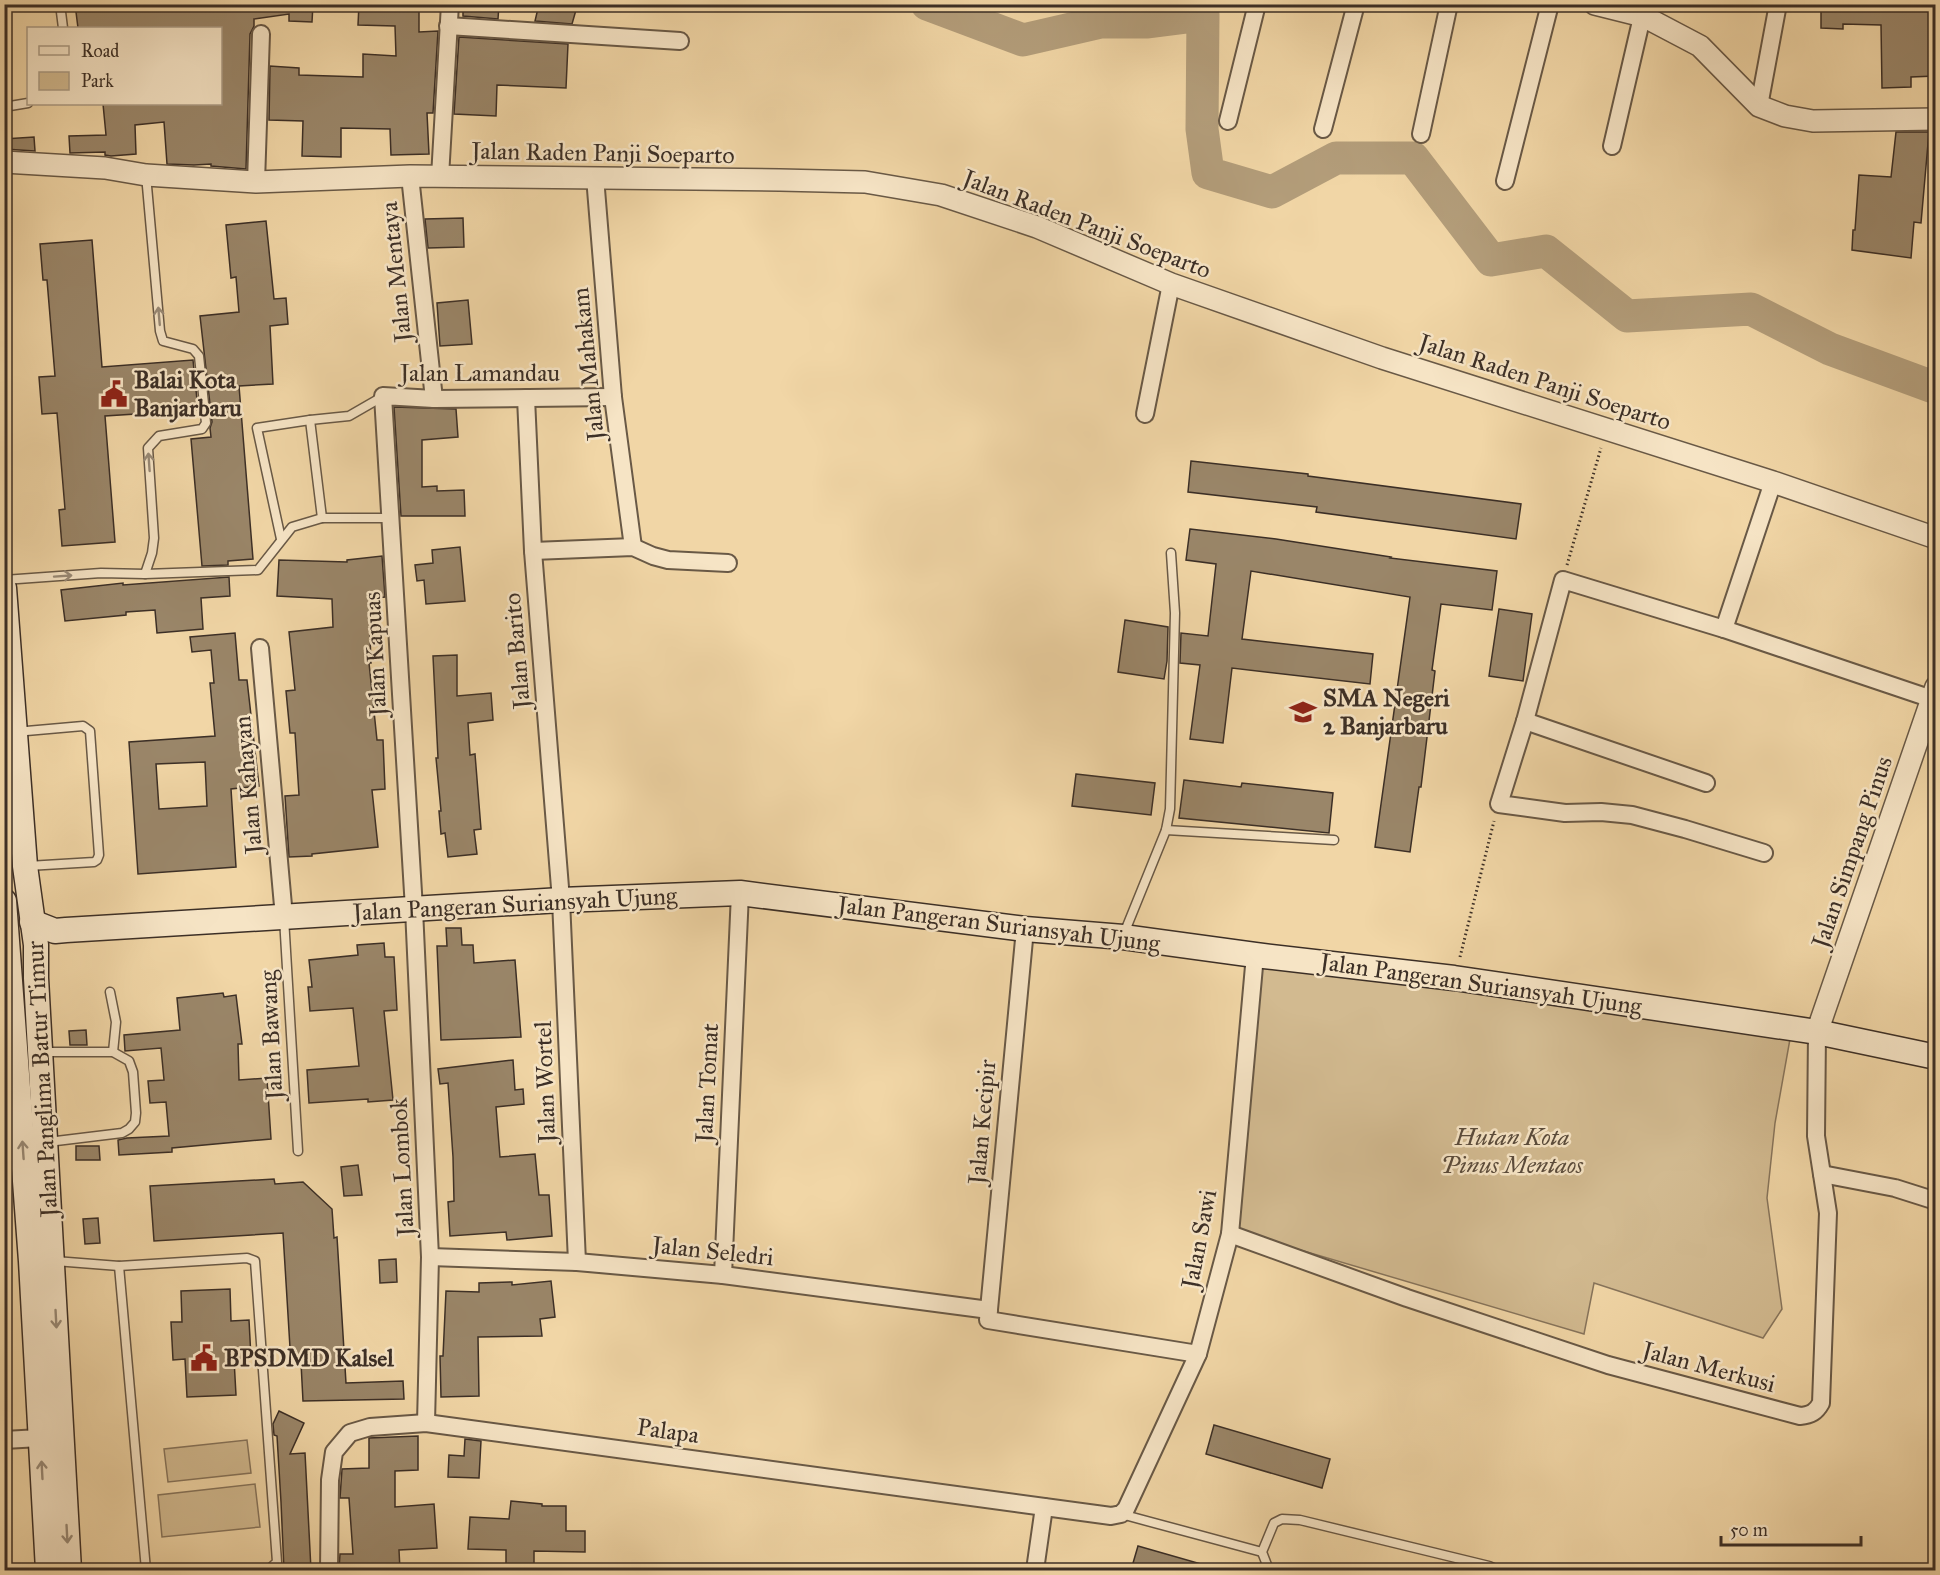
<svg xmlns="http://www.w3.org/2000/svg" width="1940" height="1575" font-family="'IM FELL Great Primer',serif">
  <rect width="100%" height="100%" fill="#f1d6a6"/>
  <filter id="stains"><feTurbulence type="fractalNoise" baseFrequency=".00333" numOctaves="4"/><feColorMatrix values="0 0 0 0 .2 0 0 0 0 .09 0 0 0 0 .02 0 0 0 .5 -.17"/></filter>
  <radialGradient id="worn" r=".72"><stop offset=".6" stop-color="#630" stop-opacity="0"/><stop offset="1" stop-color="#630" stop-opacity=".3"/></radialGradient>
  <g fill="#d2ba90" stroke="#87745b" stroke-width="1.5">
    <path d="M1259 963 1453 984 1790 1039 1775 1123 1767 1198 1782 1309 1763 1338 1594 1283 1584 1334 1233 1230Z"/>
    <path d="M247 1440 251 1473 168 1482 164 1449Z"/>
    <path d="M255 1484 260 1527 162 1537 158 1495Z"/>
  </g>
  <g fill="none" stroke-linecap="round" stroke-linejoin="round">
    <path stroke="#b39d7a" stroke-width="33" d="M927 4 1023 40 1101 22H1148L1203 15 1202 129 1208 173 1272 192 1336 158H1413L1491 260 1546 251 1627 316 1751 309 1830 349 1936 388"/>
  </g>
  <g fill="#9a8669" stroke="#3c2f26" stroke-width="1.5" fill-rule="evenodd">
    <path d="M75 4H313L312 22 289 21V14L254 19V26L250 34 246 169 211 166V164L194 165 167 164 164 122 135 125 136 154 111 156 105 155V152L70 153 69 136 106 135 103 104H220V28H78Z"/>
    <path d="M359 4H419V32L438 31 433 113H427L429 154 391 155 390 129 341 128V157L302 156 303 121 269 120 270 66 299 68V75L363 77V54L396 56 395 26 358 25Z"/>
    <path d="M463 4H499L498 19 463 16Z"/>
    <path d="M539 4H555L576 10 572 24 535 21Z"/>
    <path d="M1821 4H1935V76L1911 77V87L1882 88 1881 25 1843 24V29L1821 28Z"/>
    <path d="M459 37 568 44 566 88 497 85 496 116 454 114Z"/>
    <path d="M1896 132H1929L1921 223 1914 222 1911 258 1852 250 1853 230H1855L1859 175 1891 177Z"/>
    <path d="M34 137 35 151 4 149V139Z"/>
    <path d="M463 218 464 247 428 248 425 219Z"/>
    <path d="M266 221 274 299 286 298 288 324 270 326 273 384 239 386 253 559 228 561V565L202 566 191 439 211 437 210 428 212 422 200 316 239 312 236 277 231 278 226 225Z"/>
    <path d="M92 240 102 367 193 360 198 410 105 416 115 542 62 546 59 510 65 509 57 413 42 414 39 377 55 376 47 280H43L40 244Z"/>
    <path d="M468 300 472 344 440 346 437 303Z"/>
    <path d="M394 407 456 409 458 437 422 440V487L437 486V491L464 490 465 516H401Z"/>
    <path d="M1191 461 1308 474V476L1521 504 1516 539 1316 512 1317 507 1188 492Z"/>
    <path d="M1190 529 1276 539 1391 557 1390 558 1497 571 1492 610 1441 604 1432 670 1435 671 1421 787H1419L1410 852 1375 847 1410 597 1251 571 1242 639 1373 654 1370 684 1232 668 1223 743 1190 739 1200 665 1180 663 1181 633 1208 636 1216 564 1186 560Z"/>
    <path d="M460 547 465 601 426 604 424 580 417 581 415 565 433 563 432 550Z"/>
    <path d="M382 556 385 597 374 598 376 635 370 636 371 663H369L377 740H383L385 789 372 790 378 847 312 854V856L289 857 285 796 299 795 295 733H290L286 691 295 690 289 632 333 627 332 599 277 596 279 560 347 562V560Z"/>
    <path d="M229 577 230 596 201 598 203 629 157 633 155 610 126 612V615L65 621 61 590 123 583V585Z"/>
    <path d="M1499 609 1532 614 1523 681 1489 676Z"/>
    <path d="M1125 620 1168 627 1167 661 1164 679 1118 672Z"/>
    <path d="M235 633 239 680H247L259 786 231 789 236 867 138 874 129 742 215 736 210 683H214L211 650 192 652 190 637ZM205 762 207 806 159 809 156 764Z"/>
    <path d="M457 655V696L491 693 493 720 468 723 470 755 475 754 481 829 474 830 477 854 448 857 445 833 441 834 439 811H441L436 758H438L433 656Z"/>
    <path d="M1076 774 1155 783 1151 815 1072 806Z"/>
    <path d="M1184 780 1241 787 1242 783 1333 793 1329 833 1179 818Z"/>
    <path d="M446 928H461L462 945H473L474 963 515 960 521 1037 441 1040 437 946H447Z"/>
    <path d="M384 943 385 957H394L397 1010 384 1011 393 1100 368 1102V1099L309 1103 307 1070 359 1066 353 1008 310 1011 308 987H312L309 960 358 955 357 945Z"/>
    <path d="M223 993 224 997 236 995 242 1044H238L239 1080 267 1078 271 1139 172 1148V1152L119 1155 118 1140 127 1138 169 1136 166 1102 150 1103 148 1081 164 1080 161 1048 125 1051 124 1035 180 1030 177 998Z"/>
    <path d="M86 1030 87 1045H70L69 1031Z"/>
    <path d="M513 1060 515 1090 523 1089 524 1104 496 1107 500 1157 535 1154 539 1195H549L552 1236 507 1240 506 1232 450 1236 448 1202 454 1201 453 1157 448 1083 440 1084 438 1069Z"/>
    <path d="M76 1146H99L100 1160H76Z"/>
    <path d="M358 1165 362 1195 344 1196 341 1167Z"/>
    <path d="M274 1179 275 1184 303 1182 332 1209 334 1238 337 1237 346 1383 403 1381 404 1399 303 1401 301 1363 291 1364 283 1233 154 1241 150 1186Z"/>
    <path d="M98 1218 100 1243 85 1244 83 1219Z"/>
    <path d="M396 1259 397 1282 380 1283 379 1260Z"/>
    <path d="M551 1281 555 1317 540 1319 542 1336 478 1337 479 1396 441 1397 440 1356H443L446 1291 479 1292V1283L512 1282V1285Z"/>
    <path d="M230 1289 231 1321 249 1320 251 1358 234 1359 236 1395 187 1397 185 1359 173 1360 171 1322H182L181 1291Z"/>
    <path d="M279 1411 304 1423 290 1454 305 1453 311 1570H284L281 1502 277 1436 274 1435 273 1424Z"/>
    <path d="M1214 1425 1330 1459 1322 1488 1206 1454Z"/>
    <path d="M418 1436V1470L395 1471V1507L434 1504 437 1548 399 1550 400 1570H339L340 1554H353L349 1498H340L342 1469 369 1468V1438Z"/>
    <path d="M465 1439 481 1441 479 1478 448 1477 449 1455 464 1456Z"/>
    <path d="M511 1501 542 1504V1506H566V1531H585V1552L534 1551V1570L506 1569V1550L468 1549 470 1517 509 1519Z"/>
    <path d="M1138 1546 1208 1566 1207 1570H1131Z"/>
  </g>
  <g fill="none" stroke-linecap="round" stroke-linejoin="round">
    <defs>
      <g id="service">
        <path d="M60 4 63 28"/>
        <path d="M4 107 28 103"/>
        <path d="M310 420 322 518"/>
        <path d="M281 539 257 428 310 420 349 416 382 397"/>
        <path d="M145 574 258 570 292 527 322 518H391"/>
        <path d="M4 580 101 573 145 574 152 553 154 538 148 448 159 436 202 429 206 423 199 356 193 349 163 341 160 331 146 175"/>
        <path d="M15 732 83 726 90 731 99 855 97 860 94 862 28 866"/>
        <path d="M1166 830 1334 840"/>
        <path d="M284 918 298 1151"/>
        <path d="M1123 936 1166 830 1170 809 1175 613 1171 553"/>
        <path d="M110 992 116 1022 113 1052"/>
        <path d="M43 1052H113L129 1061 133 1072 136 1113 135 1122 129 1129 122 1133 48 1142"/>
        <path d="M55 1261 119 1266 247 1258 255 1261 277 1562 268 1570"/>
        <path d="M119 1266 146 1570"/>
        <path d="M1121 1514 1262 1552"/>
        <path d="M1269 1570 1262 1552 1274 1523 1282 1519 1300 1520 1489 1566 1498 1570"/>
      </g>
      <g id="minor">
        <path d="M448 26 680 41"/>
        <path d="M1759 106 1778 4"/>
        <path d="M1228 121 1257 4"/>
        <path d="M1323 129 1356 4"/>
        <path d="M1421 134 1449 4"/>
        <path d="M1612 146 1645 4"/>
        <path d="M410 176 434 399"/>
        <path d="M440 177 450 4"/>
        <path d="M595 177 613 397 633 547"/>
        <path d="M1505 181 1550 4"/>
        <path d="M256 182 261 34"/>
        <path d="M526 398 533 551 561 900 577 1262"/>
        <path d="M1145 414 1171 284"/>
        <path d="M533 551 633 547 653 556 668 560 728 563"/>
        <path d="M1724 629 1773 482"/>
        <path d="M260 648 284 917"/>
        <path d="M1525 721 1706 783"/>
        <path d="M1764 853 1685 829 1632 815 1601 812 1565 813 1499 804 1525 721 1563 580 1724 629 1932 699"/>
        <path d="M1025 929 988 1320 1198 1354"/>
        <path d="M1822 1174 1895 1188 1936 1201"/>
        <path d="M1230 1234 1407 1298 1608 1365 1800 1416C1811 1415 1816 1412 1821 1403L1828 1213 1816 1136 1817 1032"/>
        <path d="M430 1257 577 1262 723 1275 989 1310"/>
        <path d="M723 1275 740 893"/>
        <path d="M426 1423 430 1257 414 909 383 396 434 399 613 397"/>
        <path d="M4 1440 40 1438"/>
        <path d="M329 1570 330 1480 334 1452 350 1433 370 1427 426 1423 1111 1516 1121 1514 1126 1509 1198 1354 1230 1234 1255 955"/>
        <path d="M1035 1570 1044 1507"/>
      </g>
      <g id="tertiary">
        <path d="M1595 4 1643 16 1700 46 1759 106 1785 116 1813 121 1936 119"/>
        <path d="M4 162 105 168 146 175 256 182 410 176 780 180 865 182 941 195 1037 227 1171 284 1382 358 1773 482 1936 538"/>
        <path d="M1817 1032 1936 687"/>
      </g>
      <g id="secondary">
        <path d="M4 588 25 866 36 945V978L69 1570"/>
        <path d="M4 901 31 1261 48 1570"/>
        <path d="M32 922 55 931 66 930 561 900 740 893 1025 929 1123 937 1255 955 1454 978 1817 1032 1936 1057"/>
      </g>
    </defs>
    <use href="#service" stroke="#695946" stroke-width="11"/>
    <use href="#minor" stroke="#695946" stroke-width="20"/>
    <use href="#tertiary" stroke="#695946" stroke-width="24"/>
    <use href="#secondary" stroke="#3c2f26" stroke-width="27"/>
    <g stroke="#3c2f26" stroke-width="3" stroke-dasharray="1.5 3" stroke-linecap="butt">
      <path d="M1567 565 1601 448"/>
      <path d="M1460 957 1494 821"/>
    </g>
    <use href="#service" stroke="#f6e4c5" stroke-width="8"/>
    <use href="#minor" stroke="#f6e4c5" stroke-width="16"/>
    <use href="#tertiary" stroke="#f6e4c5" stroke-width="21"/>
    <use href="#secondary" stroke="#f6e4c5" stroke-width="24"/>
  </g>
  <defs><path id="oneway-shaft" d="M-6 0H5M1.5-3L5.5 0L1.5 3" fill="none" stroke-width="1.6" stroke-linecap="round" stroke-linejoin="round" transform="scale(1.5)"/></defs>
  <g stroke="#998a76">
    <use href="#oneway-shaft" transform="translate(159 316) rotate(-95)"/>
    <use href="#oneway-shaft" transform="translate(149 462) rotate(-94)"/>
    <use href="#oneway-shaft" transform="translate(63 576) rotate(-4)"/>
    <use href="#oneway-shaft" transform="translate(23 1150) rotate(-94)"/>
    <use href="#oneway-shaft" transform="translate(56 1319) rotate(87)"/>
    <use href="#oneway-shaft" transform="translate(42 1470) rotate(-93)"/>
    <use href="#oneway-shaft" transform="translate(67 1534) rotate(87)"/>
  </g>
  <defs>
    <symbol id="civic-bare" viewBox="-9 -9 18 18"><path d="M-.6-6.5H3V-4.5H.6V-3L4-1V1h2V6H-6V1h2V-1L-.6-3ZM-1.2 2.5V6h2.4V2.5Z" fill="#8f2418" stroke="#f6e4c5" stroke-width="2.5" paint-order="stroke"/></symbol>
    <symbol id="school-bare" viewBox="-9 -9 18 18"><path d="M0-5L7-2L0 1L-7-2ZM-4 1L0 2.5L4 1V4Q0 6-4 4Z" fill="#8f2418" stroke="#f6e4c5" stroke-width="2.5" paint-order="stroke"/></symbol>
  </defs>
  <g fill-rule="evenodd">
    <use href="#civic-bare" x="95" y="375" width="38" height="38"/>
    <use href="#school-bare" x="1284" y="693" width="38" height="38"/>
    <use href="#civic-bare" x="185" y="1339" width="38" height="38"/>
  </g>
  <g text-anchor="middle" stroke-width="5" stroke-linejoin="round" paint-order="stroke">
    <g font-size="24" fill="#3c2f26" stroke="#f6e4c5">
      <text transform="translate(603 153) rotate(1)" y="8">Jalan Raden Panji Soeparto</text>
      <text transform="translate(1087 224) rotate(21)" y="8">Jalan Raden Panji Soeparto</text>
      <text transform="translate(396 272) rotate(-96)" y="8">Jalan Mentaya</text>
      <text transform="translate(588 364) rotate(-96)" y="8">Jalan Mahakam</text>
      <text x="480" y="381">Jalan Lamandau</text>
      <text transform="translate(1545 382) rotate(18)" y="8">Jalan Raden Panji Soeparto</text>
      <text transform="translate(517 651) rotate(-95)" y="8">Jalan Barito</text>
      <text transform="translate(375 654) rotate(-93)" y="8">Jalan Kapuas</text>
      <text transform="translate(248 785) rotate(-95)" y="8">Jalan Kahayan</text>
      <text transform="translate(1852 852) rotate(-71)" y="8">Jalan Simpang Pinus</text>
      <text transform="translate(515 904) rotate(-3)" y="8">Jalan Pangeran Suriansyah Ujung</text>
      <text transform="translate(999 924) rotate(7)" y="8">Jalan Pangeran Suriansyah Ujung</text>
      <text transform="translate(1481 984) rotate(8)" y="8">Jalan Pangeran Suriansyah Ujung</text>
      <text transform="translate(271 1035) rotate(-93)" y="8">Jalan Bawang</text>
      <text transform="translate(42 1079) rotate(-93)" y="8">Jalan Panglima Batur Timur</text>
      <text transform="translate(545 1082) rotate(-92)" y="8">Jalan Wortel</text>
      <text transform="translate(707 1083) rotate(-87)" y="8">Jalan Tomat</text>
      <text transform="translate(982 1122) rotate(-85)" y="8">Jalan Kecipir</text>
      <text transform="translate(402 1167) rotate(-93)" y="8">Jalan Lombok</text>
      <text transform="translate(1199 1239) rotate(-79)" y="8">Jalan Sawi</text>
      <text transform="translate(713 1251) rotate(6)" y="8">Jalan Seledri</text>
      <text transform="translate(1709 1367) rotate(15)" y="8">Jalan Merkusi</text>
      <text transform="translate(668 1431) rotate(8)" y="8">Palapa</text>
    </g>
    <g font-size="24" font-weight="bold" fill="#3c2f26" stroke="#f6e4c5" text-anchor="start">
      <text x="134" y="388">Balai Kota<tspan x="134" dy="28">Banjarbaru</tspan></text>
      <text x="1323" y="706">SMA Negeri<tspan x="1323" dy="28">2 Banjarbaru</tspan></text>
      <text x="224" y="1366">BPSDMD Kalsel</text>
    </g>
    <g font-size="24" font-style="italic" fill="#5a4b3b" stroke="#f6e4c5">
      <text x="1512" y="1145">Hutan Kota<tspan x="1512" dy="28">Pinus Mentaos</tspan></text>
    </g>
  </g>
  <rect width="1940" height="1575" fill="none" stroke="#f1d6a6" stroke-width="24"/>
  <rect x="6" y="6" width="1928" height="1563" fill="none" stroke="#3c2f26" stroke-width="3"/>
  <rect x="12" y="12" width="1916" height="1551" fill="none" stroke="#3c2f26" stroke-width="1.5"/>
  <rect x="27" y="27" width="195" height="78" fill="#f6e4c5" stroke="#ac9c85" stroke-width="1.5"/>
  <rect x="39" y="46" width="30" height="9" fill="#f6e4c5" stroke="#ac9c85" stroke-width="1.5"/>
  <text x="81" y="57" font-size="18" fill="#3c2f26">Road</text>
  <rect x="39" y="72" width="30" height="18" fill="#d2ba90" stroke="#ac9c85" stroke-width="1.5"/>
  <text x="81" y="87" font-size="18" fill="#3c2f26">Park</text>
  <path d="M1721 1536v9h140v-9" fill="none" stroke="#3c2f26" stroke-width="3"/>
  <text x="1730" y="1536" font-size="18" fill="#3c2f26" stroke="#f6e4c5" stroke-width="4.5" paint-order="stroke">50 m</text>
  <rect width="100%" height="100%" filter="url(#stains)"/>
  <rect width="100%" height="100%" fill="url(#worn)"/>
</svg>
